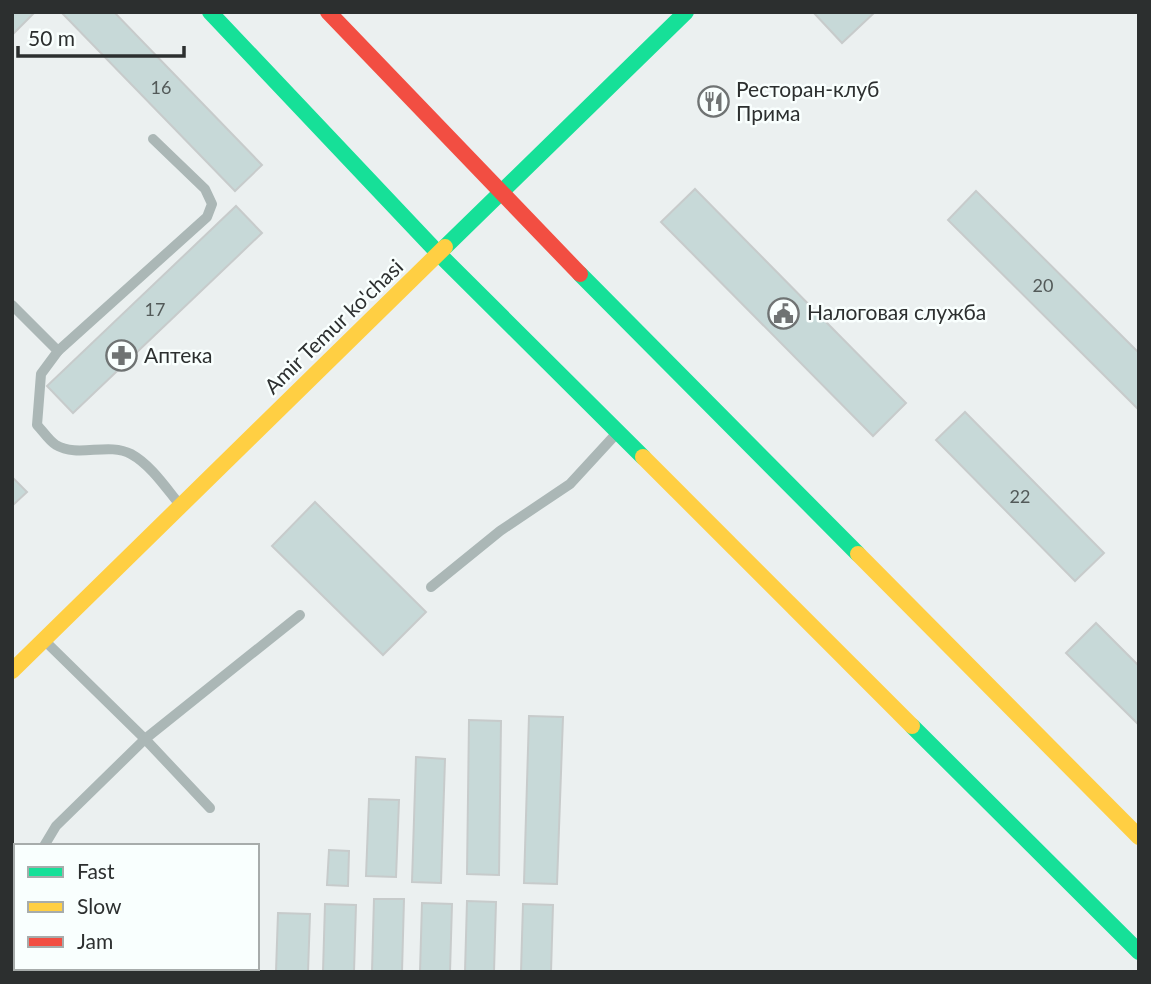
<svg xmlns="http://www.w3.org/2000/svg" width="1151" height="984" font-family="Lato,sans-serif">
  <rect width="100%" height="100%" fill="#ebf0f0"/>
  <g fill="#c7d9d8" stroke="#c7cbcb" stroke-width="2">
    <path d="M12 12H35L12 35Z"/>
    <path d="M61 12H114L262 165 235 191Z"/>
    <path d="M813 12H875L842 43Z"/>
    <path d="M695 189 906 403 873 436 661 222Z"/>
    <path d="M976 191 1139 353V410L948 220Z"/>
    <path d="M236 206 262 233 73 413 47 386Z"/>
    <path d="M965 412 1104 553 1075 581 936 440Z"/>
    <path d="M12 477 27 492 12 506Z"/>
    <path d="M315 502 426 612 383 655 272 546Z"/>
    <path d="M1096 623 1139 666V725L1066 653Z"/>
    <path d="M529 716 563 717 557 884 524 883Z"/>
    <path d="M469 720 501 721 499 875 467 874Z"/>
    <path d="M416 757 445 759 441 883 412 882Z"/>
    <path d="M369 799 399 800 396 877 366 876Z"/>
    <path d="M329 850 349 851 348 886 327 885Z"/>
    <path d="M374 899H404L402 972H372Z"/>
    <path d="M467 901 496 902 494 972H465Z"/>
    <path d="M422 903 452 904 450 972H420Z"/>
    <path d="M325 904 356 905 354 972H323Z"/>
    <path d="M523 904 553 905 551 972H521Z"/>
    <path d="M278 913 310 914 308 972H276Z"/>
  </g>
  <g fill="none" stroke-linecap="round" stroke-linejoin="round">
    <g stroke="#abb7b6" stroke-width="10">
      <path d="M12 305 58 351 41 374 37 425C43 431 49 441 56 445 78 458 108 442 131 454 151 465 166 488 180 505"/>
      <path d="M58 351 207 217 212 204 205 189 153 139"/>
      <path d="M431 587 500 531 570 484 616 434"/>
      <path d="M46 642 145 739 210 808"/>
      <path d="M44 846 56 826 145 739 300 615"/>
      <path d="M12 901 16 895"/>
    </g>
    <g stroke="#16e098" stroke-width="16">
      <path d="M210 12 439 254 643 457"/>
      <path d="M445 247 686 12"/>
      <path d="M580 274 858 554"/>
      <path d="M912 726 1139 952"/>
    </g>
    <g stroke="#ffcf43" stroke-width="16">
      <path d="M643 457 912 726"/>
      <path d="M858 554 1139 837"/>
      <path d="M12 671 445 247"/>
    </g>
    <path stroke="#f24e42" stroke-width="16" d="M328 12 580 274"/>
  </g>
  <defs>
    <symbol id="restaurant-ring" viewBox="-11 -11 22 22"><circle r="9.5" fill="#f9fffe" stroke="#6f7373" stroke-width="1.5"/><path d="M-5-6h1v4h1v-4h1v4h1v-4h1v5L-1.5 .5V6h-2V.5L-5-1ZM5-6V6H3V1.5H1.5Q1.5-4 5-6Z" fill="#6f7373"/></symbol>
    <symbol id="civic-ring" viewBox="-11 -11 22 22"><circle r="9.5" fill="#f9fffe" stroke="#6f7373" stroke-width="1.5"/><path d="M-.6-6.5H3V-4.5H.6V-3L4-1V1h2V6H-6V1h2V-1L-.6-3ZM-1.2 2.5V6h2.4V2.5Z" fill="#6f7373"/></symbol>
    <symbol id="pharmacy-ring" viewBox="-11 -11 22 22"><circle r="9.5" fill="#f9fffe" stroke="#6f7373" stroke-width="1.5"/><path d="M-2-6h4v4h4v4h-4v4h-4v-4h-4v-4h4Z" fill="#6f7373"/></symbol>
  </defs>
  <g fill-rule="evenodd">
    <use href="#restaurant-ring" x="696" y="84" width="35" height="35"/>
    <use href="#civic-ring" x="766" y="296" width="35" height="35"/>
    <use href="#pharmacy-ring" x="104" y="338" width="35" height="35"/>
  </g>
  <g text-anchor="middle" stroke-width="5" stroke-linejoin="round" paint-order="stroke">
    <g font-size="18" fill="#535a59">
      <text x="161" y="94">16</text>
      <text x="1043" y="292">20</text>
      <text x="155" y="316">17</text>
      <text x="1020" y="503">22</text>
    </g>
    <g font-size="21" fill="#2c2f2f" stroke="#f9fffe" text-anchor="start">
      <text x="736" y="97">Ресторан-клуб<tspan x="736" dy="24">Прима</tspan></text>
      <text x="807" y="320">Налоговая служба</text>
      <text x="144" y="363">Аптека</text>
    </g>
    <g font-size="21" fill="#2c2f2f" stroke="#f9fffe">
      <text transform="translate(334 327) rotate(-44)" y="7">Amir Temur ko'chasi</text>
    </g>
  </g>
  <rect width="1151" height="984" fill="none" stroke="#2c2f2f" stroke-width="28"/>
  <rect x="14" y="844" width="245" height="126" fill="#f9fffe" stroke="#a7acab" stroke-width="2"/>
  <rect x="28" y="867" width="35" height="10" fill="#16e098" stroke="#a7acab" stroke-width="2"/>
  <text x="77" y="879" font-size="21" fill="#2c2f2f">Fast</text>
  <rect x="28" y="902" width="35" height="10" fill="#ffcf43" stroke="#a7acab" stroke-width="2"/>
  <text x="77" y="914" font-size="21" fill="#2c2f2f">Slow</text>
  <rect x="28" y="937" width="35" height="10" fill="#f24e42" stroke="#a7acab" stroke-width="2"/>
  <text x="77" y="949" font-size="21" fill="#2c2f2f">Jam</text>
  <path d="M18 46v10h166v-10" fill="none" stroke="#2c2f2f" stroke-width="3.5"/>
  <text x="28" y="46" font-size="21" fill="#2c2f2f" stroke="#f9fffe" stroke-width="5" paint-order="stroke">50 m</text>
</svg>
